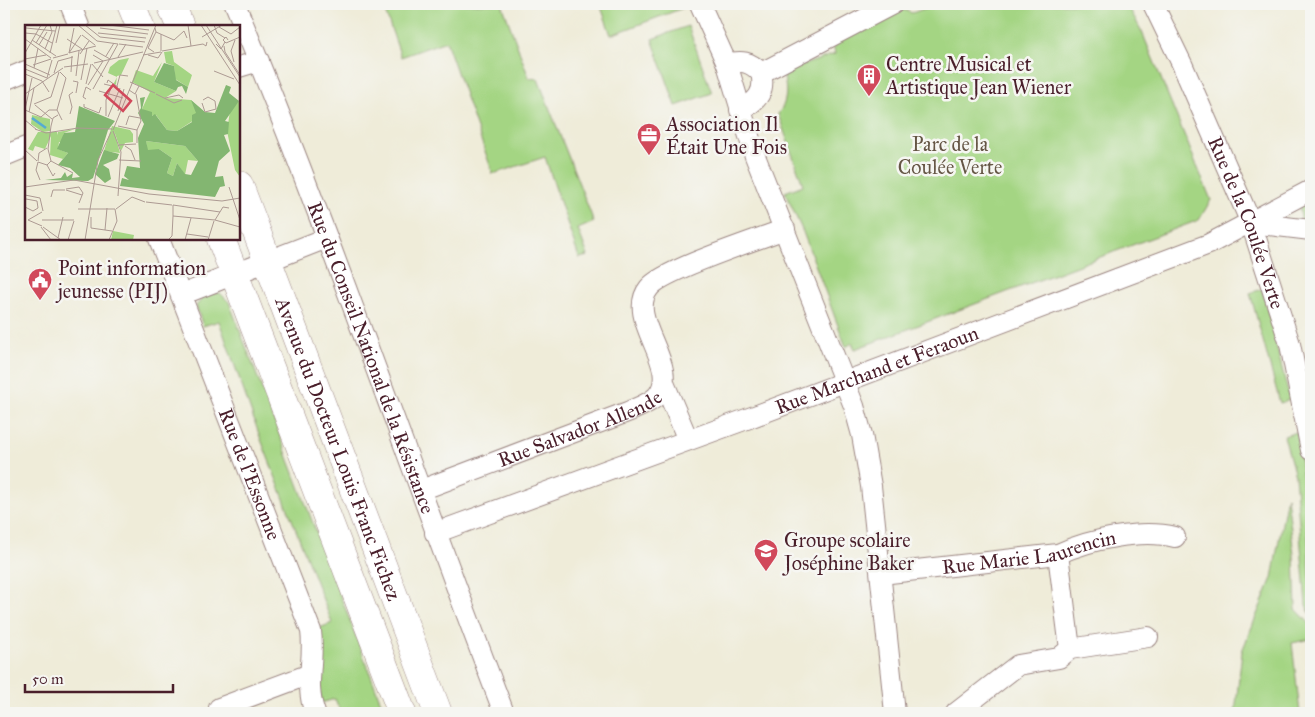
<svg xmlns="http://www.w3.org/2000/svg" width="1315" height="717" font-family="'IM FELL Great Primer',serif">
  <rect width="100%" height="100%" fill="#f6f6f2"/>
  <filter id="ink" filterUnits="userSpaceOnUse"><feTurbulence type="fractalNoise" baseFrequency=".02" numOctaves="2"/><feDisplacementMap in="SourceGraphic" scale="10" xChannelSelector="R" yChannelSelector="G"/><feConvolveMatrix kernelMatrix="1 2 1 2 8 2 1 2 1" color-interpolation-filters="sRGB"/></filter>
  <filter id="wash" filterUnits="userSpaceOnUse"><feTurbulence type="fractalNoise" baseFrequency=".0096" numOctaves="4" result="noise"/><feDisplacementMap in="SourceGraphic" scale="20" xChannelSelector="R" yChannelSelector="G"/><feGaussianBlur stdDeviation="1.12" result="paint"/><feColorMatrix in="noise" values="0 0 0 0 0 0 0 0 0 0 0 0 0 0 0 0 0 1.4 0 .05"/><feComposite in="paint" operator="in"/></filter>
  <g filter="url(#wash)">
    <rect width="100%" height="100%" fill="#efecd9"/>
    <g fill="#a4d583" stroke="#777a57">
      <path d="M406 4H502L529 78 538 79 594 222 578 229 588 256 579 258 545 157 493 174 446 41 401 57 385 11Z"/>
      <path d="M600 4H691V5L611 35Z"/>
      <path d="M937 4H1127L1142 32 1211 200 1199 220 855 349 852 343 846 347 803 232 785 192 803 185 778 114C789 100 786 87 783 72L835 54 832 41 899 8 912 13Z"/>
      <path d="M688 26 712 93 676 106 652 39Z"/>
      <path d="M1311 199V222H1302L1299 206Z"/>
      <path d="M1262 289 1290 400 1280 403 1250 293Z"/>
      <path d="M220 293 229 302 385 713H341L335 699 321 703 317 629 332 623 260 437 219 321 203 326 196 306 206 294Z"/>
      <path d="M1297 432C1305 493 1311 553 1311 615L1306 605 1295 476 1284 436Z"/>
      <path d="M1287 496 1294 555 1296 609 1311 625V639L1292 643 1300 713H1235L1242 651 1272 578Z"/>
    </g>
  </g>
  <g filter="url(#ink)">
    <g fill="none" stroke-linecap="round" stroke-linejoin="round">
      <defs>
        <g id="street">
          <path d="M70 4 79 26"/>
          <path id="s1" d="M235 4C332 237 413 477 504 713"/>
          <path d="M700 4 727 64 755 156 854 406 862 435 871 486 895 713"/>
          <path id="s2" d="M1153 4 1182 64 1251 223 1290 344 1311 450"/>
          <path d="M727 64C741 60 750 61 761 73"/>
          <path d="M239 67 259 61"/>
          <path d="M4 80 26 71"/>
          <path d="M740 110C757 102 766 92 761 73L893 4"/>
          <path d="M4 156 26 147"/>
          <path d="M1251 223 1311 230"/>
          <path id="s3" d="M159 239 311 631C315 661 304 684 315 713"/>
          <path d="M181 295 327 238"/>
          <path d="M664 383 688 440"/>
          <path id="s4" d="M421 490 630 411C639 407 650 403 657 396 683 367 624 319 649 288 662 270 759 239 785 229"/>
          <path id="s5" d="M435 533 744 420 1209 244 1311 190"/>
          <path d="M1058 554 1070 649"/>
          <path id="s6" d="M881 574 1058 554C1090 539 1142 529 1175 537"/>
          <path d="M221 713 219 708 310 674"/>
          <path d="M956 713 1018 665 1059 658 1070 649 1148 637"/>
        </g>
        <g id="primary">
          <path d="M131 4 140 26"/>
          <path d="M171 4 180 26"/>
          <path id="s7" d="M239 185 438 713"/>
          <path d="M221 239 402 713"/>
        </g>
      </defs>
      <use href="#street" stroke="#9c8682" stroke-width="22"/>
      <use href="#primary" stroke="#9c8682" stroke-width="29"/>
      <use href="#street" stroke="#fff" stroke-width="20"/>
      <use href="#primary" stroke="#fff" stroke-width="28"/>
    </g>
  </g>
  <defs>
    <symbol id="building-pin" viewBox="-11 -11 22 30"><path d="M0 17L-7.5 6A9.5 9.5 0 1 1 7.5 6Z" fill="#d1495b" stroke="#f6f6f2"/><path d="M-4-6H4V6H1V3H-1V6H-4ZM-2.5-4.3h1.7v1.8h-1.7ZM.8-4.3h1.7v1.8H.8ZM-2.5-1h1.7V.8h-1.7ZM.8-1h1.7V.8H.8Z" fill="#fff"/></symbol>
    <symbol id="office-pin" viewBox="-11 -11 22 30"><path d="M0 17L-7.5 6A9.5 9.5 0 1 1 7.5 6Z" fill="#d1495b" stroke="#f6f6f2"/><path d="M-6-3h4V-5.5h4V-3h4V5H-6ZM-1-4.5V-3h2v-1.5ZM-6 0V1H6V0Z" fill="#fff"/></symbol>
    <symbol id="civic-pin" viewBox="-11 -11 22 30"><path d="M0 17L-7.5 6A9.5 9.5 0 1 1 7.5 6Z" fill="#d1495b" stroke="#f6f6f2"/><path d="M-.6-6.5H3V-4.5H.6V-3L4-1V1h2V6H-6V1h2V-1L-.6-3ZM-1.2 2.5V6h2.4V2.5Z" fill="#fff"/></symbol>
    <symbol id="school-pin" viewBox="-11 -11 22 30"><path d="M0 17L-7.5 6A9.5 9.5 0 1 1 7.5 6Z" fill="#d1495b" stroke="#f6f6f2"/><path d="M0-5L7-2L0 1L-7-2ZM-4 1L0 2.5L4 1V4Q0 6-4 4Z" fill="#fff"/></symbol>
  </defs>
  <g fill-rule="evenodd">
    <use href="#building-pin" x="855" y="62" width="28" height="38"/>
    <use href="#office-pin" x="635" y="121" width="28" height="38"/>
    <use href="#civic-pin" x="26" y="266" width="28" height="38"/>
    <use href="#school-pin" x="752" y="537" width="28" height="38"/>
  </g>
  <g text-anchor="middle" stroke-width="5" stroke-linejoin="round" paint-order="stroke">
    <g font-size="20" fill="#4a1f2b" stroke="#f6f6f2" text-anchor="start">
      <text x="886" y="71">Centre Musical et<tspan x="886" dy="23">Artistique Jean Wiener</tspan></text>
      <text x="666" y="131">Association Il<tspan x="666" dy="23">Était Une Fois</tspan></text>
      <text x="58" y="275">Point information<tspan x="58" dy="23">jeunesse (PIJ)</tspan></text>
      <text x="784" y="547">Groupe scolaire<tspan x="784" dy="23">Joséphine Baker</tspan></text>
    </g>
    <g font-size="20" fill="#655645" stroke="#f6f6f2">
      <text x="950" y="151">Parc de la<tspan x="950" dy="23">Coulée Verte</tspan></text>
    </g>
    <g font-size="20" fill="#4a1f2b" stroke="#f6f6f2">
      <text dy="7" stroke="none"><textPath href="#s2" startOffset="238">Rue de la Coulée Verte</textPath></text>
      <text dy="7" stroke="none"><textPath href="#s1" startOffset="379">Rue du Conseil National de la Résistance</textPath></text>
      <text dy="7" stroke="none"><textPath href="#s5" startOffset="471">Rue Marchand et Feraoun</textPath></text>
      <text dy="7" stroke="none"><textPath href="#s4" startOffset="170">Rue Salvador Allende</textPath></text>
      <text dy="7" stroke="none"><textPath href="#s7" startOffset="282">Avenue du Docteur Louis Franc Fichez</textPath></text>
      <text dy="7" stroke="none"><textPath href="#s3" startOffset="252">Rue de l'Essonne</textPath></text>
      <text dy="7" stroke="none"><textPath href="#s6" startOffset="150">Rue Marie Laurencin</textPath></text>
    </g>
  </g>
  <g transform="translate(25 25)">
    <rect width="215" height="215" fill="#efecd9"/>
    <path d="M147 26 149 37 167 50 163 62 150 54 149 41 141 38 139 27ZM104 33 96 50 92 51 91 59 86 64 92 52 83 48 85 42 94 35ZM137 37 129 57 151 66 140 73 166 75 180 88 152 106 142 105 131 90 126 91 117 84 125 67 107 57 111 45 128 51ZM215 75V152L210 145 202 106 205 86ZM7 90 25 94V106L18 107 6 99ZM87 101 105 105 108 109V117L100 118 96 126 89 106 95 128 79 126ZM50 104 39 108 37 117H34L33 124 43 128 38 134 25 130 26 111 20 124 10 121 8 126 3 124 13 107H32L33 110V107ZM121 116 160 121 173 136 163 135 160 150 152 138 148 151 142 148 147 133 134 124 128 127 122 125ZM88 206 109 210 108 215H86Z" fill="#a4d583"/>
    <path d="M139 38 149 41 151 55 163 62 161 69 157 61 153 62 151 66 129 57ZM201 60 206 62 204 68 214 76 200 96 204 97 203 109 199 110 205 126 194 136 190 152 198 151 200 161 195 162 190 172 95 161 97 153 104 155 99 151 102 141 115 143 113 113 119 99 113 88 116 83 115 73 120 72 117 84 127 87V91L130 89 142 105 152 106 167 97V90L171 88 166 75 180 87 190 88ZM121 116 160 121 173 136 166 150 160 149 152 138 148 151 142 148 147 133 134 124 123 125ZM54 81 90 96 83 105 68 153 63 156 20 155 36 153 40 147 42 152 48 148 47 153 55 152 45 143 33 140 43 128 32 124 39 108 50 107ZM79 125 94 129 92 134 78 140 84 144 86 154 80 158 70 149Z" fill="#83b671" fill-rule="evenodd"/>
    <path fill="none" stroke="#55abd2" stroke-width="2.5" d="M7 93 21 103"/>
    <path fill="none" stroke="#ad9a93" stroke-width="1" d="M53 0 72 16 93 19M60 0 75 12 120 17M84 0 124 5M163 0 166 21M176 0 215 60M181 0 215 52M189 0 192 8 200 13M194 2 206 9 215 2M1 3 30 6M75 3 123 9M130 3 131 7 149 15M0 8 11 9 27 18M73 8 121 13M136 9V26M57 10 70 20M177 12 197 0M0 14 26 33M42 14 57 24M7 15 31 31M149 15 159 6 162 13M203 15 201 12 198 15 201 18 215 12M11 18 22 0M31 18 35 0M94 19 118 22M191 19 196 24 200 17M14 20 22 7M199 21 200 27 215 50M20 24 27 7 25 0M69 25 85 34M137 26 178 19 181 21 182 17M129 27 123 23 131 7M0 28 16 0M25 28 32 0M44 28 71 21M44 28 49 3M44 28 56 10M55 29 64 16M118 30 136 27M123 30 133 33 137 27M81 31 89 18M93 32 101 19M28 33 43 29M0 34 21 30M209 37 206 26 210 15M69 38 118 27M0 39 25 50M67 39 78 52M8 40 26 34M39 42 63 39M9 43 13 23M0 44 22 53 27 35M189 46 209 54M35 47 41 53 32 85 37 95M46 47 47 31M29 48 33 36 48 32M0 49 17 56 24 67M51 51 54 26M56 55 62 23M48 56 53 57 51 68M105 57 130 68M82 58 83 55 93 62M61 59 66 39M79 59 87 61 81 75V91M63 60 78 36 68 30M92 61 95 50 103 51M68 64 93 19M104 65 110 69 114 61M74 66 98 73M0 69 38 43M111 69 116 96 112 105V118M131 69 149 78 157 75M140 73 154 70 158 73M61 74 58 72 61 62 66 65M177 78 180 87 191 84 190 76 183 72 178 75M9 79 26 72 34 47M59 79V82L74 88 76 82M10 80 27 94M0 84 7 53M0 85 16 92 24 85H32M93 86 99 64M4 87 9 63M45 89 47 82 44 70 48 67M83 92 95 63M0 95 12 105M101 100 104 91 115 93M93 101 112 105M51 103 87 104M10 104 21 108 53 103M88 105 131 0M88 106 96 127 93 171M94 120 111 119M100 121 106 125 110 135M0 125 12 136M94 135 116 136M13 136 14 128 22 123M26 136 23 124 26 101 28 93 33 90M26 136 48 148M13 137 22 140 26 136M13 137 11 145 15 155M22 140 28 151 30 148M0 162 49 155 124 169 197 176 215 173M204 162 215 195M41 164 54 162 58 168 54 178M41 165 57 170M0 170 15 173 18 186M26 172 28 165H40M121 177 147 180M148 180V191L190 195M148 180 195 187M0 182 8 186 13 183 12 176 1 174M53 184H90M91 184 107 172 120 177M66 192V203L87 206M3 195 17 187M3 195 17 201M17 195H49M190 195 215 202M190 195 198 182 204 183M16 202 26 215M18 202 36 215M80 205 82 183M162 209 183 212M33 213 38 192M144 214 147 211 148 191M43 215 49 196M60 215 73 135 86 107M84 215 92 196 90 184M160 215 166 193M183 215 189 196"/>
    <path fill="#d1495b" fill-opacity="0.15" stroke="#d1495b" stroke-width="2.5" d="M88 60 106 76 98 86 80 70Z"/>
    <rect width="215" height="215" fill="none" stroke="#4a1f2b" stroke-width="2.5"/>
  </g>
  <rect width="1315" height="717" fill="none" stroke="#f6f6f2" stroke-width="20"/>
  <path d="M25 684v8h148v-8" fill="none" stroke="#4a1f2b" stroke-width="2.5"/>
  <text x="32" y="684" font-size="15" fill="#4a1f2b" stroke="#f6f6f2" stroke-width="4" paint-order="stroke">50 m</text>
</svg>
